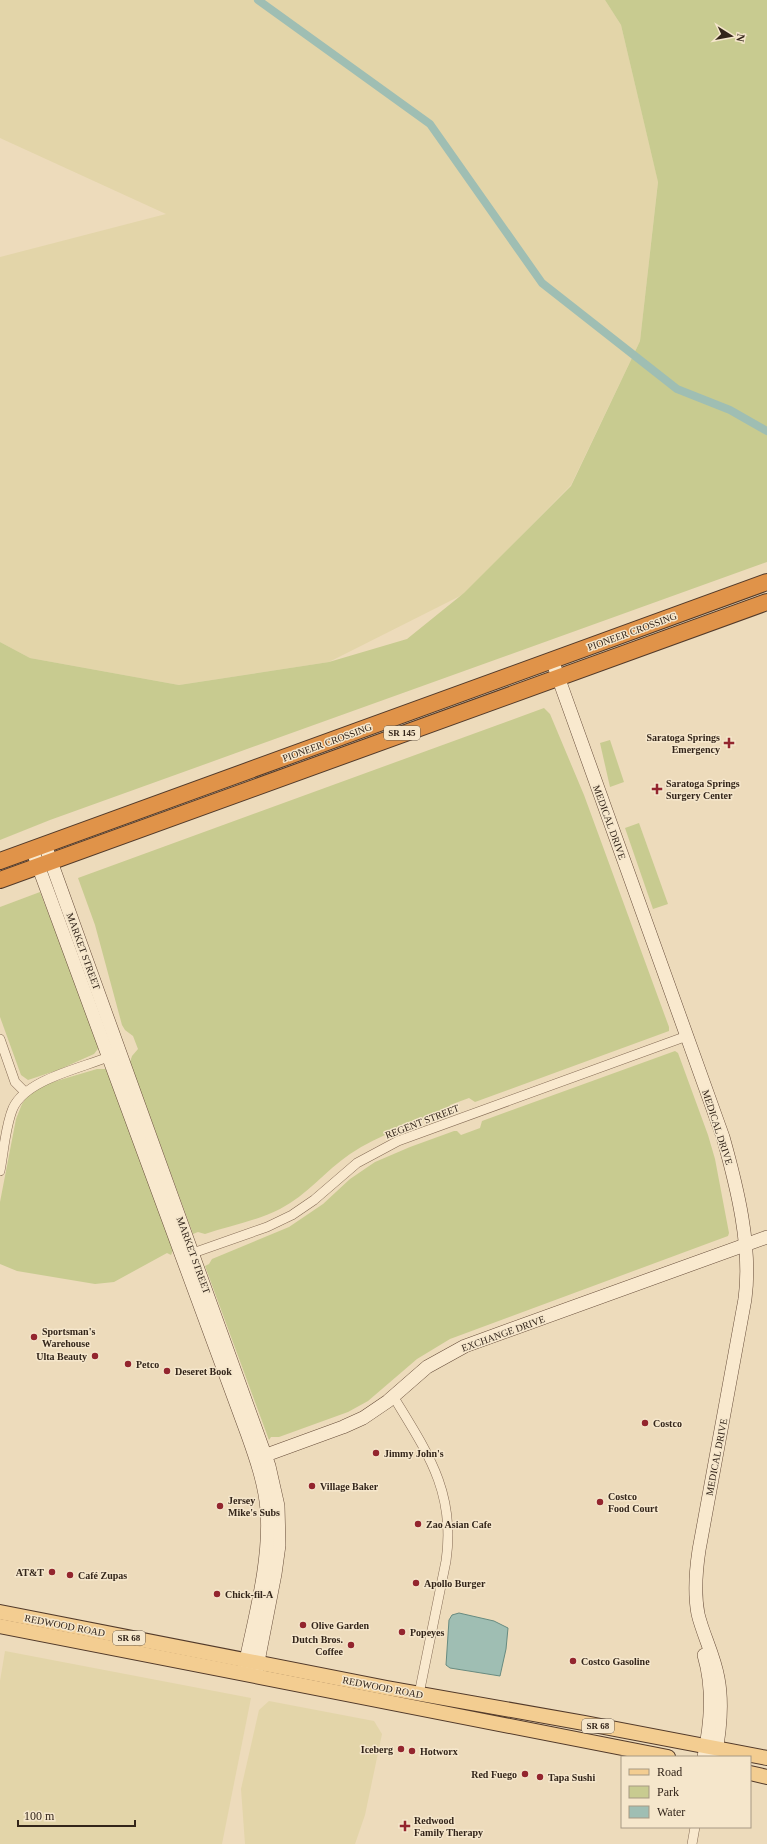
<svg xmlns="http://www.w3.org/2000/svg" width="767" height="1844" font-family="'Times New Roman',serif">
  <rect width="100%" height="100%" fill="#eddbbb"/>
  <g fill="#e3d5a9">
    <path d="M0 0H605L621 25 658 181 640 341 571 485 464 594 329 662 179 685 30 658 0 642V257L166 214 0 138Z"/>
    <path d="M5 1651 251 1698 222 1844H0V1681Z"/>
    <path d="M269 1701 374 1721 382 1734 365 1815 355 1844H245L241 1789 259 1710Z"/>
  </g>
  <g fill="#c8cb90">
    <path d="M605 0H767V562L50 820 0 840V642L30 658 179 685 329 662 407 639 464 593 571 486 640 341 658 182 621 25Z"/>
    <path d="M544 708 550 714 584 795 669 1027V1031L475 1102 469 1098 450 1105 451 1109 448 1112C415 1124 379 1134 350 1154 325 1171 307 1195 280 1209 256 1221 229 1226 205 1234L198 1232 193 1234 130 1062 132 1056 138 1049 133 1036 125 1030 122 1025 95 925 78 878Z"/>
    <path d="M610 740 624 782 610 787 600 743Z"/>
    <path d="M639 823 668 904 653 909 625 828Z"/>
    <path d="M40 892 100 1046 94 1054 58 1070 28 1080 21 1075 0 1017V907Z"/>
    <path d="M675 1051 678 1053 708 1135 715 1159 729 1233 728 1236 450 1339 417 1359 368 1401 348 1412 279 1437H271L269 1440 205 1266 209 1264 212 1259 289 1227 323 1204 350 1179 375 1162 410 1147 454 1131H457L461 1135 480 1128 482 1121Z"/>
    <path d="M97 1069H106L174 1248 171 1255 167 1253 114 1282 95 1284 17 1271 0 1264V1202L16 1119 22 1104 26 1098 38 1088 53 1082Z"/>
  </g>
  <path fill="#9fbeb3" stroke="#688b80" d="M459 1613 494 1621 508 1628 506 1649 500 1676 450 1668 446 1665 449 1620 452 1615Z"/>
  <g fill="none" stroke-linecap="round" stroke-linejoin="round">
    <path stroke="#9fbeb3" stroke-width="8" d="M258 0 430 124 542 283 677 389 730 410 767 431"/>
    <defs>
      <g id="street">
        <path d="M0 1039 15 1082 25 1092"/>
        <path d="M0 1171C4 1151 5 1127 13 1108 27 1078 84 1068 113 1055"/>
        <path d="M187 1257 193 1253 267 1227 292 1215 314 1200 357 1163 398 1141 687 1036"/>
        <path d="M393 1396C427 1452 456 1492 446 1561L419 1694"/>
        <path d="M692 1844 695 1827"/>
      </g>
      <g id="secondary">
        <path d="M552 660 723 1137C737 1187 752 1247 745 1299L699 1550C696 1570 694 1593 698 1614 703 1635 714 1655 718 1678 723 1704 720 1731 715 1757"/>
        <path d="M45 845 269 1466 278 1506 279 1545 275 1574 256 1672"/>
        <path d="M32 849 247 1433C256 1458 265 1484 267 1510 271 1561 254 1620 244 1670"/>
        <path d="M258 1458 343 1427 363 1418 388 1401 427 1367 465 1346 767 1237"/>
        <path d="M704 1655C714 1689 711 1723 704 1757"/>
      </g>
      <g id="primary">
        <path d="M0 1612 387 1688 584 1723 767 1758"/>
        <path d="M0 1626 668 1757"/>
        <path d="M750 1773 767 1777"/>
      </g>
      <g id="highway">
        <path d="M0 861 767 582"/>
        <path d="M0 880 767 602"/>
      </g>
    </defs>
    <use href="#street" stroke="#846b55" stroke-width="10"/>
    <use href="#secondary" stroke="#664c39" stroke-width="14"/>
    <use href="#primary" stroke="#523a2a" stroke-width="16"/>
    <use href="#highway" stroke="#523a2a" stroke-width="18"/>
    <use href="#street" stroke="#f9e9ce" stroke-width="9"/>
    <use href="#secondary" stroke="#f9e9ce" stroke-width="13"/>
    <use href="#primary" stroke="#f3cd91" stroke-width="14"/>
    <use href="#highway" stroke="#e09349" stroke-width="16"/>
  </g>
  <g fill="#93252e" stroke="#f5e6cb" stroke-width="1.5">
    <path d="M727 737h4v4h4v4h-4v4h-4v-4h-4v-4h4z"/>
    <path d="M655 783h4v4h4v4h-4v4h-4v-4h-4v-4h4z"/>
    <circle cx="34" cy="1337" r="4"/>
    <circle cx="95" cy="1356" r="4"/>
    <circle cx="128" cy="1364" r="4"/>
    <circle cx="167" cy="1371" r="4"/>
    <circle cx="645" cy="1423" r="4"/>
    <circle cx="376" cy="1453" r="4"/>
    <circle cx="312" cy="1486" r="4"/>
    <circle cx="600" cy="1502" r="4"/>
    <circle cx="220" cy="1506" r="4"/>
    <circle cx="418" cy="1524" r="4"/>
    <circle cx="52" cy="1572" r="4"/>
    <circle cx="70" cy="1575" r="4"/>
    <circle cx="416" cy="1583" r="4"/>
    <circle cx="217" cy="1594" r="4"/>
    <circle cx="303" cy="1625" r="4"/>
    <circle cx="402" cy="1632" r="4"/>
    <circle cx="351" cy="1645" r="4"/>
    <circle cx="573" cy="1661" r="4"/>
    <circle cx="401" cy="1749" r="4"/>
    <circle cx="412" cy="1751" r="4"/>
    <circle cx="525" cy="1774" r="4"/>
    <circle cx="540" cy="1777" r="4"/>
    <path d="M403 1820h4v4h4v4h-4v4h-4v-4h-4v-4h4z"/>
  </g>
  <g text-anchor="middle" stroke-width="3" stroke-linejoin="round" paint-order="stroke">
    <g fill="#f5e6cb" stroke="#6d5f4f" stroke-width="1">
      <rect x="384" y="726" width="36" height="14" rx="3"/>
      <rect x="113" y="1631" width="32" height="14" rx="3"/>
      <rect x="582" y="1719" width="32" height="14" rx="3"/>
    </g>
    <g font-size="9" font-weight="bold" fill="#33251a">
      <text x="402" y="736">SR 145</text>
      <text x="129" y="1641">SR 68</text>
      <text x="598" y="1729">SR 68</text>
    </g>
    <g font-size="10" fill="#33251a" stroke="#f5e6cb">
      <text transform="translate(632 631) rotate(-20)" y="4">PIONEER CROSSING</text>
      <text transform="translate(327 742) rotate(-20)" y="4">PIONEER CROSSING</text>
      <text transform="translate(610 822) rotate(70)" y="4">MEDICAL DRIVE</text>
      <text transform="translate(84 951) rotate(70)" y="4">MARKET STREET</text>
      <text transform="translate(422 1121) rotate(-21)" y="4">REGENT STREET</text>
      <text transform="translate(718 1127) rotate(72)" y="4">MEDICAL DRIVE</text>
      <text transform="translate(194 1255) rotate(70)" y="4">MARKET STREET</text>
      <text transform="translate(503 1333) rotate(-20)" y="4">EXCHANGE DRIVE</text>
      <text transform="translate(716 1457) rotate(-79)" y="4">MEDICAL DRIVE</text>
      <text transform="translate(65 1625) rotate(11)" y="4">REDWOOD ROAD</text>
      <text transform="translate(383 1687) rotate(11)" y="4">REDWOOD ROAD</text>
    </g>
    <g font-size="10" font-weight="bold" fill="#33251a" stroke="#f5e6cb" text-anchor="start">
      <text x="720" y="741" text-anchor="end">Saratoga Springs<tspan x="720" dy="12">Emergency</tspan></text>
      <text x="666" y="787">Saratoga Springs<tspan x="666" dy="12">Surgery Center</tspan></text>
      <text x="42" y="1335">Sportsman's<tspan x="42" dy="12">Warehouse</tspan></text>
      <text x="87" y="1360" text-anchor="end">Ulta Beauty</text>
      <text x="136" y="1368">Petco</text>
      <text x="175" y="1375">Deseret Book</text>
      <text x="653" y="1427">Costco</text>
      <text x="384" y="1457">Jimmy John's</text>
      <text x="320" y="1490">Village Baker</text>
      <text x="608" y="1500">Costco<tspan x="608" dy="12">Food Court</tspan></text>
      <text x="228" y="1504">Jersey<tspan x="228" dy="12">Mike's Subs</tspan></text>
      <text x="426" y="1528">Zao Asian Cafe</text>
      <text x="44" y="1576" text-anchor="end">AT&amp;T</text>
      <text x="78" y="1579">Café Zupas</text>
      <text x="424" y="1587">Apollo Burger</text>
      <text x="225" y="1598">Chick-fil-A</text>
      <text x="311" y="1629">Olive Garden</text>
      <text x="410" y="1636">Popeyes</text>
      <text x="343" y="1643" text-anchor="end">Dutch Bros.<tspan x="343" dy="12">Coffee</tspan></text>
      <text x="581" y="1665">Costco Gasoline</text>
      <text x="393" y="1753" text-anchor="end">Iceberg</text>
      <text x="420" y="1755">Hotworx</text>
      <text x="517" y="1778" text-anchor="end">Red Fuego</text>
      <text x="548" y="1781">Tapa Sushi</text>
      <text x="414" y="1824">Redwood<tspan x="414" dy="12">Family Therapy</tspan></text>
    </g>
  </g>
  <rect x="621" y="1756" width="130" height="72" fill="#f5e6cb" stroke="#a79984"/>
  <rect x="629" y="1769" width="20" height="6" fill="#f3cd91" stroke="#a79984"/>
  <text x="657" y="1776" font-size="12" fill="#33251a">Road</text>
  <rect x="629" y="1786" width="20" height="12" fill="#c8cb90" stroke="#a79984"/>
  <text x="657" y="1796" font-size="12" fill="#33251a">Park</text>
  <rect x="629" y="1806" width="20" height="12" fill="#9fbeb3" stroke="#a79984"/>
  <text x="657" y="1816" font-size="12" fill="#33251a">Water</text>
  <g transform="translate(731 36) rotate(101)" stroke="#f5e6cb" stroke-width="3" paint-order="stroke">
  <path d="M0-3L7 15L0 10L-7 15Z" fill="#33251a"/>
  <text y="-6" font-size="11" font-weight="bold" text-anchor="middle" fill="#33251a">N</text>
  </g>
  <path d="M18 1820v6h117v-6" fill="none" stroke="#33251a" stroke-width="2"/>
  <text x="24" y="1820" font-size="12" fill="#33251a" stroke="#f5e6cb" stroke-width="3" paint-order="stroke">100 m</text>
</svg>
